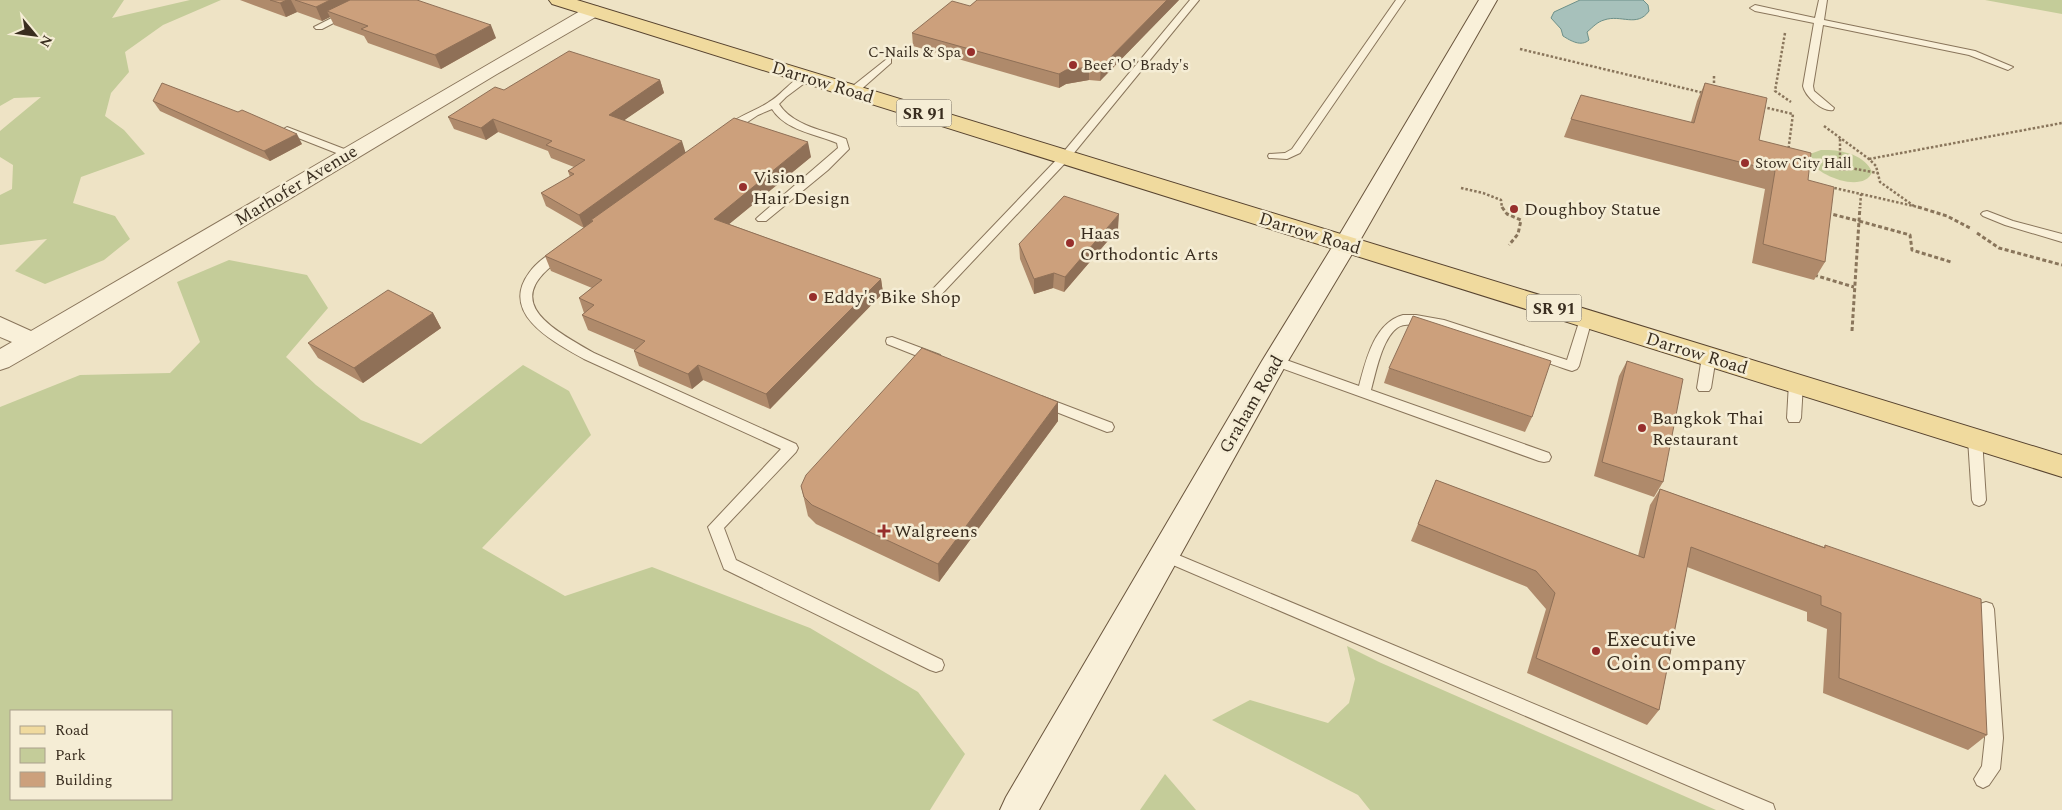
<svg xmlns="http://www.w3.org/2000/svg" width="2062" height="810" font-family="Spectral,serif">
  <rect width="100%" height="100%" fill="#eee3c5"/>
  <g fill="#c4cc99" fill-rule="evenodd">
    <path d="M0 0H124L112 18 190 0H221L163 25 125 52 129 72 111 93 105 116 124 130 145 154 81 177 73 203 115 216 130 239 104 260 45 284 15 271 47 239 0 245V195L12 189 13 165 0 157V131L41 97 14 98 0 106Z"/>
    <path d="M1985 0H2062V14Z"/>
    <path d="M1821 150C1839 149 1865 154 1872 172 1864 194 1816 176 1809 159L1810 154Z"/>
    <path d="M229 260 307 275 328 308 286 357 316 385 361 420 421 444 523 365 569 391 591 435 482 548 565 596 652 567 810 628 918 692 965 754 930 810H0V407L80 375 170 373 200 342 177 282ZM11 711H171V799H11Z"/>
    <path d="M1347 646 1379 662 1716 810H1370L1358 795 1212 720 1250 700 1328 723 1349 703 1355 679Z"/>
    <path d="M1165 774 1196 810H1140Z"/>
  </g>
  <path fill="#a7c1bb" stroke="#6d9089" d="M1580 0H1643L1648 5 1649 11C1637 28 1621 14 1604 20 1597 22 1593 27 1587 32L1589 40C1581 47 1571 41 1563 36L1561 29 1551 18 1554 12Z"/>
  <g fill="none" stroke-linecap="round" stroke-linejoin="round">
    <defs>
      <g id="service">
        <path d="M367 0H378L322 29H316L314 27Z"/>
        <path d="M1190 0H1199L1069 159 938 298H930L928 295 930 292 1061 155Z"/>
        <path d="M1396 0H1405L1300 153 1287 159 1269 158 1268 156 1269 154 1285 153 1292 149Z"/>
        <path d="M1819 0H1827L1824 20 1975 51 2013 67 2008 70 1969 55 1823 25 1813 86 1814 91 1834 108 1833 110C1822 112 1805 96 1803 86L1814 23 1755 11 1750 8 1755 5 1815 18Z"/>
        <path d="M888 58 891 59V63L857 93H849V89Z"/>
        <path d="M807 74 812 77 810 79 786 97 779 104C793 126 824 130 846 139L849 149 828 170 766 221H758L756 219 758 217 838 148 837 143C815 134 785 130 772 109L758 115 731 133 727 134 722 131C734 117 754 112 769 102 782 95 792 78 807 74Z"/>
        <path d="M287 127 352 152 353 154 352 156H344L283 132 282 130Z"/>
        <path d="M1987 211 2013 221 2062 234V242L2005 225 1983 216 1981 214 1983 212Z"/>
        <path d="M563 248 567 249 569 252 567 255C498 299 545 325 594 353L796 444 798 448 796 452 724 528 736 560 942 660 944 665 942 670 936 672 930 670 724 569 708 527 781 449 584 359C554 342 499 314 529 273 536 263 551 251 563 248Z"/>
        <path d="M1403 315H1416L1444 320 1567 360 1580 319 1586 315 1591 316 1592 319 1579 366 1577 369 1572 371C1542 362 1418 311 1397 328 1382 339 1376 372 1371 390L1549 453 1551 457 1549 461 1544 462 1539 461 1270 364 1268 361 1270 358 1275 356 1359 386C1366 360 1374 323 1403 315Z"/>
        <path d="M892 337 940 355 942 358 940 361 935 363 887 344 886 341 887 338Z"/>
        <path d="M1709 352 1714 354 1716 357 1711 388 1709 391H1699L1697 388 1702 357 1704 354Z"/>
        <path d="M1796 378 1801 380 1803 383 1801 418 1799 422H1789L1787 418 1789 383 1791 380Z"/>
        <path d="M1041 396 1112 423 1114 427 1112 431 1107 432 1036 404 1034 401 1036 398Z"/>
        <path d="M1975 434 1980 435 1982 439 1986 500 1984 504 1979 506 1974 504 1972 500 1968 439 1970 435Z"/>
        <path d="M1164 549 1773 804 1775 810H1745L1159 559 1156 555 1159 551Z"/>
        <path d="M1986 602 1992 604 1994 609 2003 738 2000 769 1989 785 1983 788 1977 785 1974 779 1982 766 1985 738 1978 609 1980 604Z"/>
      </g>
      <path id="minor" d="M593 6 599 7 602 11 599 15 497 74 42 348 9 367 0 370V349L12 342 0 337V317L31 331 587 7Z"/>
      <path id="secondary" d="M1479 0H1497L1358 244 1288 361 1039 810H1000L1006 797 1262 361 1334 244Z"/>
      <path id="primary" d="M549 0H577L2062 455V477L552 4Z"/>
    </defs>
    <use href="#service" stroke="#89755b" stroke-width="2"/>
    <use href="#minor" stroke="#89755b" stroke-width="2"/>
    <use href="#secondary" stroke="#6b563e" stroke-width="2"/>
    <use href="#primary" stroke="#57432f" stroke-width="2"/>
    <g stroke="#89755b" stroke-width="2.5" stroke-dasharray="2.5 2" stroke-linecap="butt">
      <path d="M1785 33 1775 91 1791 102"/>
      <path d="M1520 49 1704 93"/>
      <path d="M1714 76V87"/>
      <path d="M1763 107 1793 114 1788 152"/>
      <path d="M1824 126 1869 159 1876 166 1880 182 1914 206"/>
      <path d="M1840 139V161"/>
      <path d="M1869 159 2062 123"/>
      <path d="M1836 160 1848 164 1850 169 1842 170 1833 167 1830 162Z"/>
      <path d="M1850 168 1878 173"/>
      <path d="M1830 187 1861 194 1860 208"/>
      <path d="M1461 188 1483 193 1501 200 1502 208"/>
      <path d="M1861 194 1922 208"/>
    </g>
    <g stroke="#89755b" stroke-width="3" stroke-dasharray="4 2.5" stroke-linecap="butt">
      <path d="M1502 207 1507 214 1521 220 1518 234 1509 245"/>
      <path d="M1918 207 1947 216 1970 228"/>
      <path d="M1827 213 1859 221 1860 207"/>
      <path d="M1977 233 1999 248 2062 265"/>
      <path d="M1814 275 1854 287"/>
      <path d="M1852 331 1859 221 1910 235 1912 250 1951 262"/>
    </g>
    <use href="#service" fill="#f9f0d9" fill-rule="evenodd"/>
    <use href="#minor" fill="#f9f0d9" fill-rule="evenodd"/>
    <use href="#secondary" fill="#f9f0d9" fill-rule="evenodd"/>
    <use href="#primary" fill="#f0da9e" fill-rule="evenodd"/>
  </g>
  <g fill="#af8a6b">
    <path d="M240 0H417L496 38 441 69 368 43 364 36 334 25 330 17 322 21 297 12 286 17Z"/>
    <path d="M977 0H1179L1100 81 1089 80 1066 84 1059 88 913 46 912 33 970 6Z"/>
    <path d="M660 80 664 93 624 120 685 152 811 157 729 224 881 279 883 293 770 409 703 380 692 389 639 366 634 351 635 350 588 330 582 315 584 313 579 298 592 288 551 271 545 256 584 228 546 206 541 193 570 177 568 171 574 167 551 158 548 151 498 132 486 140 454 129 448 117 504 90Z"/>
    <path d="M1705 83 1759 140 1808 180 1825 262 1814 280 1752 263 1765 189 1564 137 1571 119 1691 122 1697 101Z"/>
    <path d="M153 101 302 144 270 161 160 111Z"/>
    <path d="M1118 229 1064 292 1053 288 1034 294 1020 259 1019 244Z"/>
    <path d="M433 313 441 328 363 383 318 358 308 343Z"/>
    <path d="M1627 361 1663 482 1654 497 1594 476 1619 376Z"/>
    <path d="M1389 368 1532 417 1525 432 1384 383Z"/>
    <path d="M1058 402V421L939 582 816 524 808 516 801 486Z"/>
    <path d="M1436 480 1638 556 1650 505 1660 489 1824 547 1825 545 1987 735 1968 750 1823 693 1827 629 1807 621V612L1687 567 1659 710 1647 725 1527 673 1546 609 1527 587 1411 541Z"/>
  </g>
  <g fill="#8f7057">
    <path d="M287 0H291L297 12 286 17 280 3Z"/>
    <path d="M330 0H363L327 11 330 17 322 21 316 7Z"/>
    <path d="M1167 0H1179L1100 81 1101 67Z"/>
    <path d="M491 25 496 38 441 69 435 55Z"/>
    <path d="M1089 67V80L1066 84 1059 88V74L1066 70Z"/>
    <path d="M660 80 664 93 613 128 609 115Z"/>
    <path d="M493 119 498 132 486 140 481 128Z"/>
    <path d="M297 134 302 144 270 161 264 151Z"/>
    <path d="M682 141 686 154 591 220 592 222 584 228 579 215Z"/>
    <path d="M808 142 811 157 717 234 714 219Z"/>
    <path d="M1119 214 1118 229 1064 292 1065 277Z"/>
    <path d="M1054 273 1053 288 1034 294V279Z"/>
    <path d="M881 279 883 293 770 409 766 394Z"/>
    <path d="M433 313 441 328 363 383 354 368Z"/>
    <path d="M698 365 703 380 692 389 688 374Z"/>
    <path d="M1058 402V421L939 582 938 564Z"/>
  </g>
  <g fill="#cca07c" stroke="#8f7057">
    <path d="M270 0H287L280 3Z"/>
    <path d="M295 0H330L316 7Z"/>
    <path d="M350 0H417L491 25 435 55 361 29 368 26 327 11Z"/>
    <path d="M977 0H1167L1101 67H1089L1066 70 1059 74 912 33 952 1 970 6Z"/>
    <path d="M569 51 660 80 609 115 682 141 579 215 541 193 574 174 568 171 585 160 546 145 552 141 493 119 481 128 448 117 495 87 504 90Z"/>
    <path d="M162 83 238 112 242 110 297 134 264 151 153 101Z"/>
    <path d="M1705 83 1767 98 1759 140 1811 153 1808 180 1834 187 1825 262 1763 244 1775 171 1571 119 1581 95 1694 123Z"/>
    <path d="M734 118 808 142 714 219 881 279 766 394 698 365 688 374 634 351 645 341 582 315 594 305 579 298 602 280 545 256 593 221 591 220Z"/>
    <path d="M1064 196 1119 214 1065 277 1054 273 1034 279 1019 244Z"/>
    <path d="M388 290 433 313 354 368 308 343Z"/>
    <path d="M1413 316 1551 361 1532 417 1389 368Z"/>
    <path d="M922 348 1058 402 938 564 812 505 804 497 801 486 806 475Z"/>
    <path d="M1627 361 1683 379 1663 482 1602 462Z"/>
    <path d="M1436 480 1644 558 1660 489 1825 548V545L1981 599 1987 735 1839 678 1841 613 1821 605V596L1691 547 1659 710 1536 658 1555 593 1536 571 1418 524Z"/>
  </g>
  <g fill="#972f2c" stroke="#f5edd5" stroke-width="2">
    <circle cx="971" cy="52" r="5"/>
    <circle cx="1073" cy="65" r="5"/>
    <circle cx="1745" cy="163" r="5"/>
    <circle cx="743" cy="187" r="5"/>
    <circle cx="1514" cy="209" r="5"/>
    <circle cx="1070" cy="243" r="5"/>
    <circle cx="813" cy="297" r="5"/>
    <circle cx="1642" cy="428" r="5"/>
    <path d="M881.5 523.5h5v5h5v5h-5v5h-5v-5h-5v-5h5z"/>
    <circle cx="1596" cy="651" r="5"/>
  </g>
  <g text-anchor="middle" stroke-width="5" stroke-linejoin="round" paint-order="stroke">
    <g font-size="15" fill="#392d1f" stroke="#f5edd5" text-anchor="start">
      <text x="961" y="57" text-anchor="end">C-Nails &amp; Spa</text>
      <text x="1083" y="70">Beef 'O' Brady's</text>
      <text x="1755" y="168">Stow City Hall</text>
    </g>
    <g fill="#f5edd5" stroke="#716756" stroke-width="1">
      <rect x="896.5" y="99.5" width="55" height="27" rx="4"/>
      <rect x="1526.5" y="294.5" width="55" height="27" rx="4"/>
    </g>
    <g font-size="16" font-weight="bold" fill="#392d1f">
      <text x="924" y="119">SR 91</text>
      <text x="1554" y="314">SR 91</text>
    </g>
    <g font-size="18" fill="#392d1f" stroke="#f5edd5">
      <text transform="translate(823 82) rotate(17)" y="6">Darrow Road</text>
      <text transform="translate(296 185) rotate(-31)" y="6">Marhofer Avenue</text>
      <text transform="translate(1310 233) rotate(17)" y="6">Darrow Road</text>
      <text transform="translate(1697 353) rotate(17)" y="6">Darrow Road</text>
      <text transform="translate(1251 404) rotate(-60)" y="6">Graham Road</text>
    </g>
    <g font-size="18" fill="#392d1f" stroke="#f5edd5" text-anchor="start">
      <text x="753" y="183">Vision<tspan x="753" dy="21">Hair Design</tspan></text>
      <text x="1524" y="215">Doughboy Statue</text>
      <text x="1080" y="239">Haas<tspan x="1080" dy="21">Orthodontic Arts</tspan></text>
      <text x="823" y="303">Eddy's Bike Shop</text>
      <text x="1652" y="424">Bangkok Thai<tspan x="1652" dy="21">Restaurant</tspan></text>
      <text x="894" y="537">Walgreens</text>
    </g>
    <g font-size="21" fill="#392d1f" stroke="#f5edd5" text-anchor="start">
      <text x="1606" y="646">Executive<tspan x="1606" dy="24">Coin Company</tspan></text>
    </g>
  </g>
  <rect x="10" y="710" width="162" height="90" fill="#f5edd5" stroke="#aaa08c"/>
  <rect x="20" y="726" width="25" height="8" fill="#f0da9e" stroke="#aaa08c"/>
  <text x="55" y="735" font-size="15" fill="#392d1f">Road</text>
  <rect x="20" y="748" width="25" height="15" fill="#c4cc99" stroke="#aaa08c"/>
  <text x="55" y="760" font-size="15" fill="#392d1f">Park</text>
  <rect x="20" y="772" width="25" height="15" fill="#cca07c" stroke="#aaa08c"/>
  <text x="55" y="785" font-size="15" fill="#392d1f">Building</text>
  <g transform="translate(35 35) rotate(119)" stroke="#f5edd5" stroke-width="4" paint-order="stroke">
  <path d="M0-4L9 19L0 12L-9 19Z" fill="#392d1f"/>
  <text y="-8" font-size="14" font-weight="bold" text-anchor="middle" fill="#392d1f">N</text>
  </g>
</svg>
